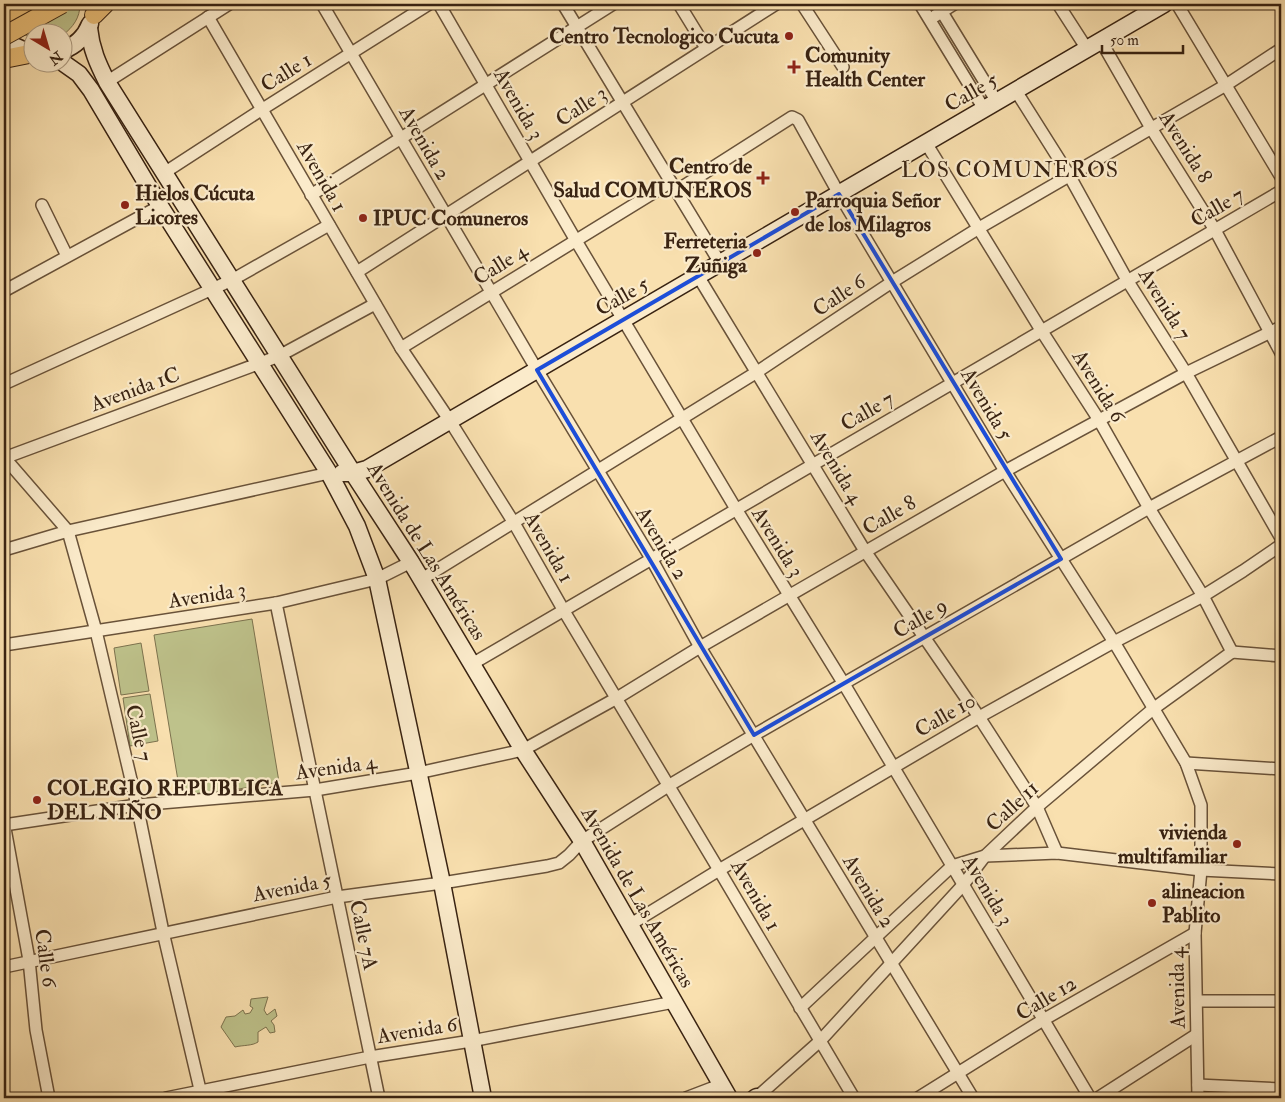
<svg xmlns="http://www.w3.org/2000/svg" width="1285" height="1102" font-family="'IM FELL Double Pica',serif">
  <rect width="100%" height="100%" fill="#f9e0af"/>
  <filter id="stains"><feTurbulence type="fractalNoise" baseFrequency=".004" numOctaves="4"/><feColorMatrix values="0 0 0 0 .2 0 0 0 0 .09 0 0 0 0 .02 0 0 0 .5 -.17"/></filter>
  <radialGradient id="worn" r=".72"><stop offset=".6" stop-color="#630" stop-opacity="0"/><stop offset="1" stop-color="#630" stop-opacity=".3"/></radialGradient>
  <g fill="#bec28b" stroke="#7c724e">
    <path d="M8 4H80C80 18 73 27 63 35L62 32H32V38C15 32 14 20 8 4Z"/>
    <path d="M252 619 279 782 181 799 154 635Z"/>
    <path d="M141 643 149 691 121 695 114 648Z"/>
    <path d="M150 694 158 741 130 746 123 698Z"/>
    <path d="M268 997 264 1010 267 1015 275 1009 277 1016 271 1021 274 1025 275 1032 270 1033 266 1027 258 1032V1042C252 1046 243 1045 235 1047L221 1027 226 1017 235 1016 243 1010 245 1014 250 1013 253 1008 250 1006 251 999Z"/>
  </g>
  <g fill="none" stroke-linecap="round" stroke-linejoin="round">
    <defs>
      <g id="street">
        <path d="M322 4 537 370 652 560 700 647 973 1098"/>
        <path d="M439 4 575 239 736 509 844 684 1090 1098"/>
        <path d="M563 4 720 263"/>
        <path d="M679 4 706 48"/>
        <path d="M802 4 843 67"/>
        <path d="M920 4 984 109"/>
        <path d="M937 4 997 102"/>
        <path d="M1058 4 1087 49"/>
        <path d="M1177 4 1281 177"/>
        <path d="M935 16 954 4"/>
        <path d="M208 17 401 348 450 421 514 523 564 611 719 870 854 1098"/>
        <path d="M1101 41 1151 128 1215 230 1281 353"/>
        <path d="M113 78 229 4"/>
        <path d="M1016 91 1069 175 1127 280 1186 373 1281 538"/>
        <path d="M926 143 1041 330 1099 420 1149 508 1203 596 1232 652"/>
        <path d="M164 173 261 110 429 4"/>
        <path d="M676 191 792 117 798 120 839 194 1005 471 1114 642 1186 763 1201 805V870L1195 933 1198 1098"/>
        <path d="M311 195 613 4"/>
        <path d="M42 205 67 256"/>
        <path d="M357 272 776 4"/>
        <path d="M698 276 865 551 979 717 1037 807 1057 853"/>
        <path d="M4 291 160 206"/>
        <path d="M401 348 671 182"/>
        <path d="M4 384 232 280 329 225"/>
        <path d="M4 457 68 531 96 631 137 805 163 932 202 1098"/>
        <path d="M4 458 279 356 375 304"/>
        <path d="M4 550 68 531 329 473"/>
        <path d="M422 579 757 372 892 282 979 228 1226 85 1281 49"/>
        <path d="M276 603 379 1098"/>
        <path d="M4 645 276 603 377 579 411 562"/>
        <path d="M1232 652 1281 656"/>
        <path d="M472 664C742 507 1011 348 1281 191"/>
        <path d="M1186 763 1281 769"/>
        <path d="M4 823 29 960 36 1030 49 1098"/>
        <path d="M4 825 137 805 315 790 418 773 523 750 617 698 700 647 1005 471 1186 373 1281 327"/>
        <path d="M631 924 719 870 979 717 1114 642 1203 596 1243 571 1281 545"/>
        <path d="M4 967 337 897 442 883 547 866 559 863 569 855 582 841 668 786 754 735 1149 508 1281 437"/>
        <path d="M1198 1001H1281"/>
        <path d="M800 1008 952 866 985 856 1057 853 1201 870 1281 874"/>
        <path d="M1198 1085 1281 1089"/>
        <path d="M757 1097 820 1041 963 885 985 856 1037 807 1153 709 1232 652"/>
        <path d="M166 1098 370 1057 471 1041 674 1002"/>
        <path d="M686 1098 720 1085"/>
        <path d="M918 1098 1043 1020 1195 933"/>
        <path d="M1098 1098 1196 1035"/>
      </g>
      <g id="secondary">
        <path d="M89 28C91 49 98 64 107 82L353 473 411 562 523 750 582 841 729 1098"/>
        <path d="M4 36 10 44 32 54"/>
        <path d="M62 51C75 46 85 37 90 24"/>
        <path d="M62 62 79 74 91 90 160 206 329 473 357 526 377 579 442 883 483 1098"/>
        <path d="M342 473H353L367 469 1164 4"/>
        <path d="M755 1098 757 1097"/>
      </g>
      <g id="primary">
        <path d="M94 15 105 4"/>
        <path d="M4 16 26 4"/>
        <path d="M4 59 29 54"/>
      </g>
    </defs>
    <use href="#street" stroke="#695239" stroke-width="14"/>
    <use href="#secondary" stroke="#392312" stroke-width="19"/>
    <use href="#primary" stroke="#392312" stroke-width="20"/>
    <use href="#street" stroke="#fbebcb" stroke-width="11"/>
    <use href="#secondary" stroke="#fbebcb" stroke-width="16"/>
    <use href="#primary" stroke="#ecc078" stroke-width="18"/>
    <defs>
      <path id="primary-bridge" d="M4 36 62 4"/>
    </defs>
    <use href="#primary-bridge" stroke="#392312" stroke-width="20" stroke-linecap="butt"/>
    <use href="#primary-bridge" stroke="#ecc078" stroke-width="18"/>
  </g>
  <path fill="none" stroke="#1d4ed8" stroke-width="4" stroke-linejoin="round" d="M839 194 1061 559 754 735 537 370Z"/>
  <g fill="#8f2418" stroke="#fbebcb" stroke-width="2">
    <circle cx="789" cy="36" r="5"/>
    <path d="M791.5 59.5h5v5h5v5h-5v5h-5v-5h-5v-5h5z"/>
    <path d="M760.5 170.5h5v5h5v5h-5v5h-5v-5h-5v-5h5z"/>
    <circle cx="125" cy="205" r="5"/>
    <circle cx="795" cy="212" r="5"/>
    <circle cx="363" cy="218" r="5"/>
    <circle cx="757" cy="253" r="5"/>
    <circle cx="37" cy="800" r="5"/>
    <circle cx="1237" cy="844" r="5"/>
    <circle cx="1152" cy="903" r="5"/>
  </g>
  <g text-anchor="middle" stroke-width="4.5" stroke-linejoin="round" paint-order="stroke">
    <g font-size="21" font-weight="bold" fill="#392312" stroke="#fbebcb" text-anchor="start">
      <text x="779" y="43" text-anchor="end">Centro Tecnologico Cucuta</text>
      <text x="805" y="62">Comunity<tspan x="805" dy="24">Health Center</tspan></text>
      <text x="752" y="173" text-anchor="end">Centro de<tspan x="752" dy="24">Salud COMUNEROS</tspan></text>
      <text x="135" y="200">Hielos Cúcuta<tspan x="135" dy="24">Licores</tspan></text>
      <text x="805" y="207">Parroquia Señor<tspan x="805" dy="24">de los Milagros</tspan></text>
      <text x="373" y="225">IPUC Comuneros</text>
      <text x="747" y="248" text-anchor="end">Ferreteria<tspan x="747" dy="24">Zuñiga</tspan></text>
      <text x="47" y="795">COLEGIO REPUBLICA<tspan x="47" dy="24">DEL NIÑO</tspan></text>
      <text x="1227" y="839" text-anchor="end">vivienda<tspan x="1227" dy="24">multifamiliar</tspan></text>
      <text x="1162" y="898">alineacion<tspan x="1162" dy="24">Pablito</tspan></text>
    </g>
    <g font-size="21" fill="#392312" stroke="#fbebcb">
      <text transform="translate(286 72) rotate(-32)" y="7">Calle 1</text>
      <text transform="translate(971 92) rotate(-30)" y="7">Calle 5</text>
      <text transform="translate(519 104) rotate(60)" y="7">Avenida 3</text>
      <text transform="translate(581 106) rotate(-33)" y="7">Calle 3</text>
      <text transform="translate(425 143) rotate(60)" y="7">Avenida 2</text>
      <text transform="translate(1186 147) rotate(58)" y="7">Avenida 8</text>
      <text transform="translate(322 176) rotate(60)" y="7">Avenida 1</text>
      <text transform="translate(1217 207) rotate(-30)" y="7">Calle 7</text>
      <text transform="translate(500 264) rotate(-32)" y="7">Calle 4</text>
      <text transform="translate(839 295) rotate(-34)" y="7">Calle 6</text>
      <text transform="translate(622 296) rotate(-30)" y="7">Calle 5</text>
      <text transform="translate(1165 304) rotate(58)" y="7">Avenida 7</text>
      <text transform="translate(1099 386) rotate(58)" y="7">Avenida 6</text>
      <text transform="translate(135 389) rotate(-20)" y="7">Avenida 1C</text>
      <text transform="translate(987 404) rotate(59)" y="7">Avenida 5</text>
      <text transform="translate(867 411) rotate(-30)" y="7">Calle 7</text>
      <text transform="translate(837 467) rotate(59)" y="7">Avenida 4</text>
      <text transform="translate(889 515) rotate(-30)" y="7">Calle 8</text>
      <text transform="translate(778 542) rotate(58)" y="7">Avenida 3</text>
      <text transform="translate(662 543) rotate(59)" y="7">Avenida 2</text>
      <text transform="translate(549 547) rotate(60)" y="7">Avenida 1</text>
      <text transform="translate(427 551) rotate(58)" y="7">Avenida de Las Américas</text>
      <text transform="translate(207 595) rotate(-9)" y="7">Avenida 3</text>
      <text transform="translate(920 618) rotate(-30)" y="7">Calle 9</text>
      <text transform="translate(945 715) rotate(-30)" y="7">Calle 10</text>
      <text transform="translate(139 733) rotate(77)" y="7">Calle 7</text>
      <text transform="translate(336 767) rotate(-8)" y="7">Avenida 4</text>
      <text transform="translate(1012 806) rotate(-43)" y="7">Calle 11</text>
      <text transform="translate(292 887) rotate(-11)" y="7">Avenida 5</text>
      <text transform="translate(988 890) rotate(59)" y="7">Avenida 3</text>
      <text transform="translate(869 891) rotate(59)" y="7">Avenida 2</text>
      <text transform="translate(756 895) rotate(60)" y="7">Avenida 1</text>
      <text transform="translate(638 897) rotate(60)" y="7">Avenida de Las Américas</text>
      <text transform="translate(364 935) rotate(78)" y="7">Calle 7A</text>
      <text transform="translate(46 958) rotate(82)" y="7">Calle 6</text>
      <text transform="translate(1177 988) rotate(-91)" y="7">Avenida 4</text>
      <text transform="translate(1046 998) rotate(-31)" y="7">Calle 12</text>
      <text transform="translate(417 1030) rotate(-9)" y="7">Avenida 6</text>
    </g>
    <g font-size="22" letter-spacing="1" fill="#392312" stroke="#fbebcb">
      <text x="1010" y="177">LOS COMUNEROS</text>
    </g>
  </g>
  <rect width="1285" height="1102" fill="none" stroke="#f9e0af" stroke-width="20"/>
  <rect x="5" y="5" width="1275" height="1092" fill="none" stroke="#392312" stroke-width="2.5"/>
  <rect x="10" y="10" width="1265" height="1082" fill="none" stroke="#392312"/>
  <g transform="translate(48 48) rotate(142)"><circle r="24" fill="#fbebcb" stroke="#ad9b81"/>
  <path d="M0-4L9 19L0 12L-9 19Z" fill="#8f2418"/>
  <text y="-8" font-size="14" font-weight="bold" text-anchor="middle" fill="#392312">N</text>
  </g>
  <path d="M1102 45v8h81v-8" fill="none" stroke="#392312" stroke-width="2.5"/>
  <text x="1110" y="45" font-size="15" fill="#392312" stroke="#fbebcb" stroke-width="4" paint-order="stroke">50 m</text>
  <rect width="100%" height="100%" filter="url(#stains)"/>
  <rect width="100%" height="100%" fill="url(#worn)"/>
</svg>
